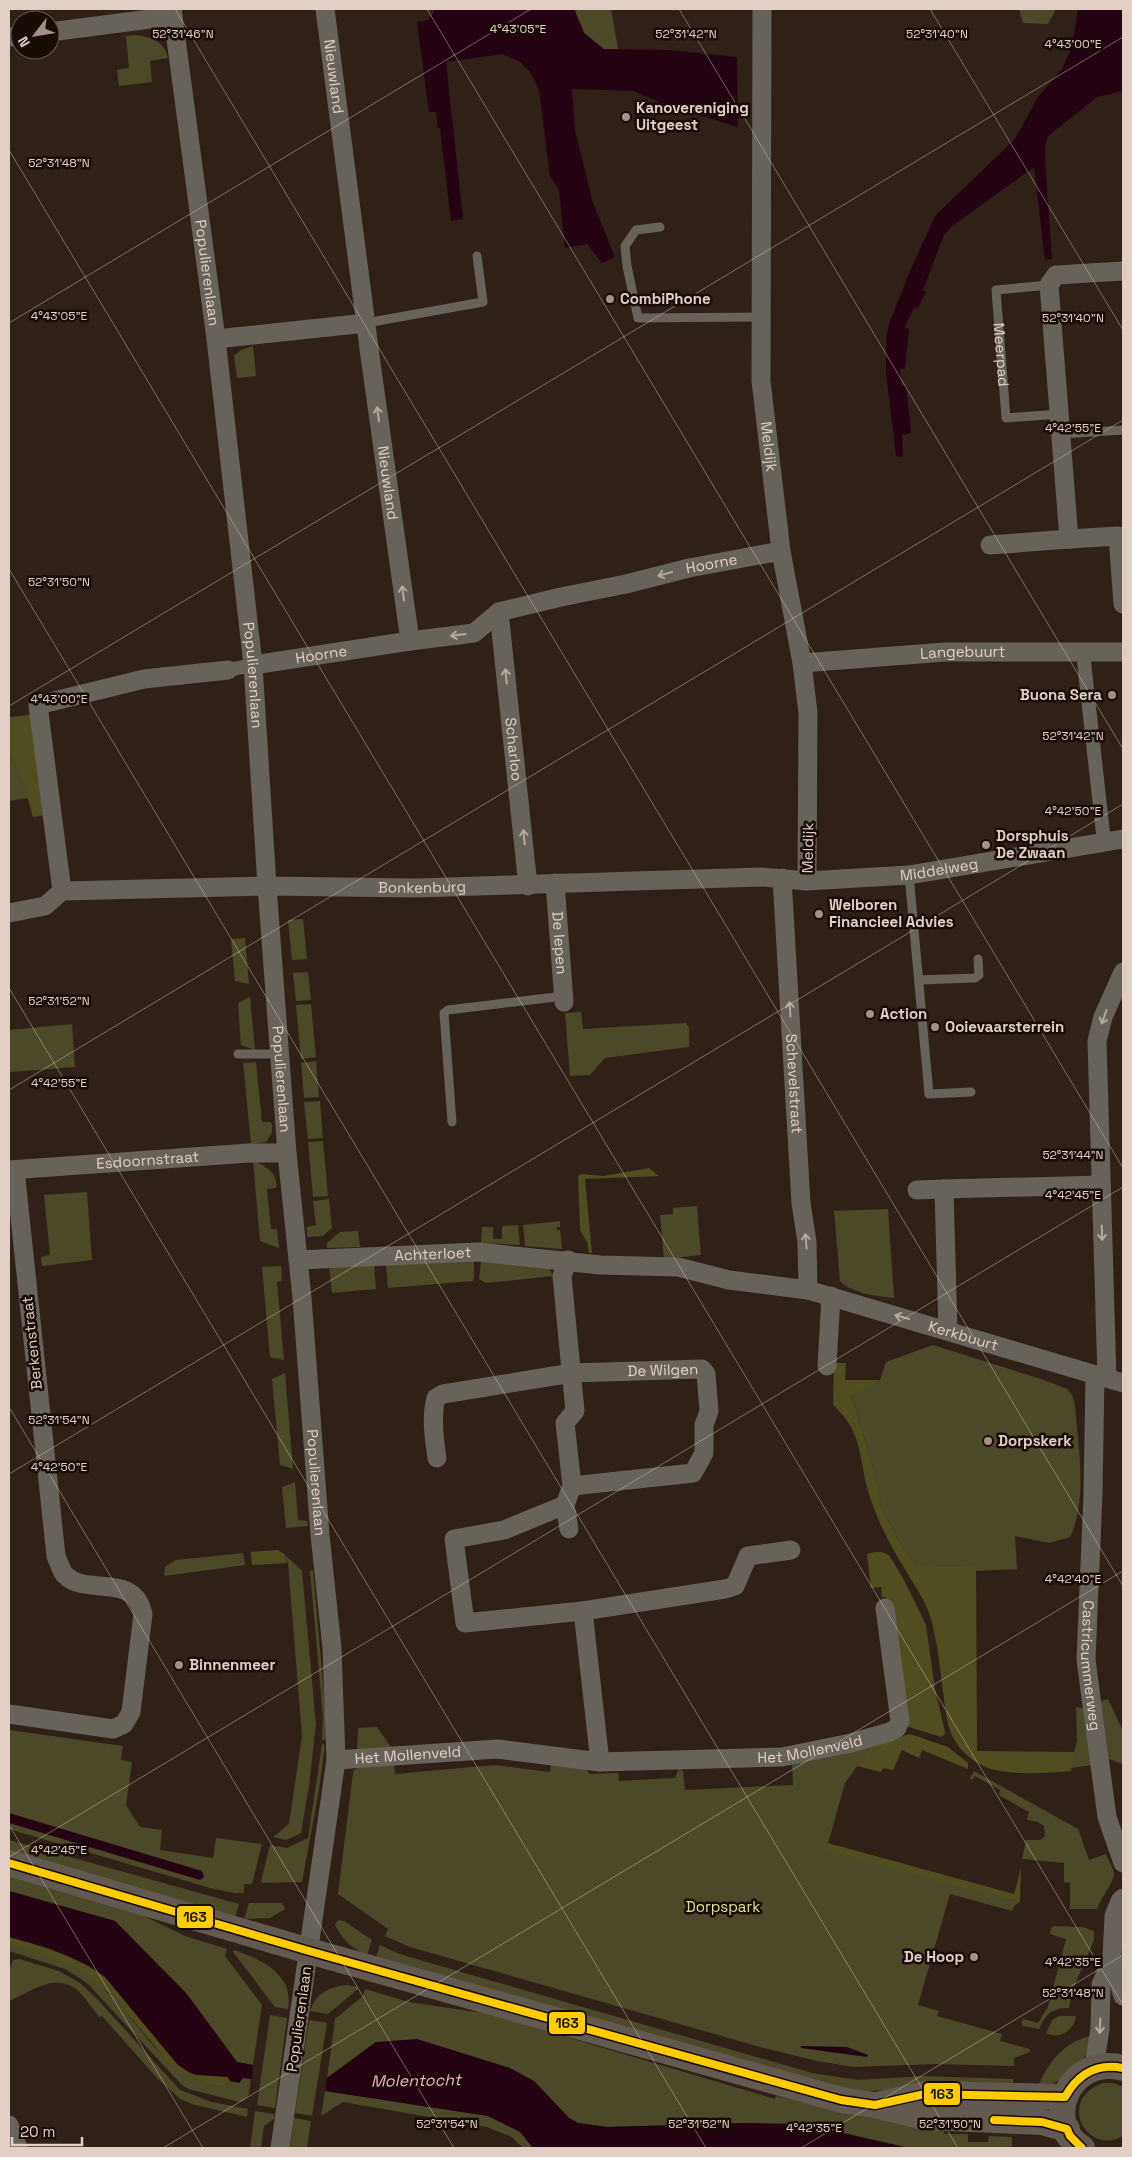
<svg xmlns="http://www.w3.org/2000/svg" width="1132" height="2157" font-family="'Space Grotesk',sans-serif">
  <rect width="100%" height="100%" fill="#2f2118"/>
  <g fill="#4c4928">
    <path d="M579 9H611L618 49H603L584 33 575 11Z"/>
    <path d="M1019 9H1056L1048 24 1023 23Z"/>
    <path d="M135 35C152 37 164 41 168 58L150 61 152 82 119 86 117 70 129 68 126 36Z"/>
    <path d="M253 346 256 376 237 378 234 356 241 350Z"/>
    <path d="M9 752 23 782 28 798 9 801Z"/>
    <path d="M303 919 307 959 292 960 288 920Z"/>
    <path d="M245 938 249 984 235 981 231 939Z"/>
    <path d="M308 972 311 1000 296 1001 293 973Z"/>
    <path d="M250 997 255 1050 241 1045 238 1003Z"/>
    <path d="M311 1004 316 1057 301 1059 296 1005Z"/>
    <path d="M581 1012 583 1029 686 1023 689 1028V1047L605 1058 590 1075 570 1076 565 1013Z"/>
    <path d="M72 1024 75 1067 9 1072V1030Z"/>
    <path d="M316 1061 319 1097 304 1098 301 1063Z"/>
    <path d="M256 1062 262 1122H270L272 1124V1132L266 1142 251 1144 243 1063Z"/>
    <path d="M320 1101 323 1138 308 1139 304 1102Z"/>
    <path d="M323 1141 328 1196 313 1197 308 1142Z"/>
    <path d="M253 1161C264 1165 279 1173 276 1188L267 1189 271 1229H277L279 1248 260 1241Z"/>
    <path d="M87 1192 92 1260 42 1266 41 1257 50 1255 44 1195Z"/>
    <path d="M329 1199 332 1228 323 1236 307 1237V1227L316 1225 313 1201Z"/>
    <path d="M697 1206 701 1255 664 1259 660 1215 673 1214V1208Z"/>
    <path d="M888 1209 894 1298C876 1296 853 1294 840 1281L834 1211Z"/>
    <path d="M560 1221V1227H557V1230H560L562 1249 525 1246 523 1225Z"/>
    <path d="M518 1225 520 1245 481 1243 482 1227H493V1239H502V1226Z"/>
    <path d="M358 1231 360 1247 327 1248V1243L340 1232Z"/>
    <path d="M474 1262V1279L473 1281 388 1288 386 1264Z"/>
    <path d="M481 1262 548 1266 553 1276 486 1283 479 1279Z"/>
    <path d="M374 1265 376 1289 332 1293 329 1266Z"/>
    <path d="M281 1266 282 1281 277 1282 284 1360 270 1357 262 1267Z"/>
    <path d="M933 1345 1044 1380 1067 1389 1072 1395 1075 1406C1078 1445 1088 1500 1070 1537L1049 1543 1015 1536 1017 1569 976 1571 975 1566 917 1565 901 1545 882 1508 873 1467 852 1395 880 1380 886 1362Z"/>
    <path d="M285 1373 293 1469 280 1465 272 1379Z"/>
    <path d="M295 1482 298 1520 307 1521 308 1526 286 1528 282 1487Z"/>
    <path d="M243 1553 245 1565 164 1576 165 1567 176 1560Z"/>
    <path d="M284 1554 302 1571 316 1724 309 1786 301 1833 286 1840 273 1837 289 1824 302 1736 288 1563Z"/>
    <path d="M313 1570 326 1717 325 1740H322L323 1717 310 1571Z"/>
    <path d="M1108 1699 1123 1731V1764L1109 1759 1101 1701Z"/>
    <path d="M1076 1707 1083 1708 1093 1765 1071 1768 1077 1740Z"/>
    <path d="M377 1727 391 1747 357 1750 358 1728Z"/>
    <path d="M9 1730 123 1746 121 1760 132 1762 126 1805 140 1827 162 1830 160 1850 213 1858 216 1838 262 1844 252 1884H244V1893H235L210 1888 9 1829Z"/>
    <path d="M322 1744 325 1745 319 1790 302 1882 263 1883 261 1881 270 1845 287 1848 308 1838Z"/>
    <path d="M873 1744 845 1783 827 1847 1020 1902 1015 1905 1012 1911 950 1894 918 2005 939 2011 937 2016 1002 2034 1000 2041 1030 2049V2052L1014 2058V2066L935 2064 854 2067 817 2061 760 2047 410 1947 385 1936 388 1929 338 1894 353 1773 354 1770 358 1768 394 1764 395 1774 495 1765 550 1772 551 1765 587 1768 589 1774 618 1773 619 1781 675 1778 679 1768 683 1771 685 1790 793 1785 792 1763Z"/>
    <path d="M974 1771 1078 1829 1089 1860 1106 1854C1108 1860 1113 1867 1114 1873 1115 1880 1100 1900 1097 1909H1070V1883L1064 1882V1863L1022 1859 1026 1840H1040L1045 1836 1044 1826 1038 1822 1027 1820 1029 1812 999 1795 1000 1790 975 1776 972 1780 970 1778Z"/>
    <path d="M9 1840 239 1904 235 1917 9 1851Z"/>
    <path d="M9 1872 138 1913 185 1936 227 1949 225 1956 262 2005 253 2065 237 2062 186 1993 115 1921 9 1891Z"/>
    <path d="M249 1903H282L285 1909 270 1918 244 1919Z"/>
    <path d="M338 1920 344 1921 372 1940 367 1955C352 1949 342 1939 335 1925Z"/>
    <path d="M1054 1926 1082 1927 1094 1931V1940L1073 1989 1069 2008C1052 2007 1045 2015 1039 2029L1023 2026 1021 2023 1023 2019 1038 2023 1048 2007 1066 1939 1050 1934 1051 1928Z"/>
    <path d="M9 1944 37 1951 64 1961 92 1977 106 1992 116 1997 122 2007C153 2045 170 2075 222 2087L230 2081 239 2083 243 2078 251 2079C249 2089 251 2099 240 2102L188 2089 181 2084 87 1983 65 1969 9 1951Z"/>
    <path d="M380 1945 397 1953 423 1961 812 2073 858 2080 923 2076 1013 2079V2089H899L870 2091 842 2089 376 1958Z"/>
    <path d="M234 1950C261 1959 294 1974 288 2009L275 2007 233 1952Z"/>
    <path d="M19 1959 59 1971 80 1983 97 1999 180 2090 212 2102 248 2109 247 2117 192 2104 180 2099 157 2078 102 2016 99 2017C93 2009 81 1991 73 1987 50 1974 27 1994 9 2001V1970L13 1960Z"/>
    <path d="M346 1985 358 1987V1989L328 2014 310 2011C315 1994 329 1987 346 1985Z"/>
    <path d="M365 1989 409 2002 489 2014 775 2099 776 2096 809 2104 944 2125V2134H968V2142H988L989 2136 1012 2137V2148H909L823 2128 748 2123 607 2127 578 2123 569 2118 534 2081 376 2042 327 2078 335 2019 363 1996Z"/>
    <path d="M270 2015 287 2018 275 2108 257 2105Z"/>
    <path d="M1059 2016H1076C1074 2031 1059 2040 1046 2033L1052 2020Z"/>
    <path d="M309 2020 327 2023 312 2116 295 2113Z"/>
    <path d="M1091 2036 1089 2051 1082 2061 1058 2081 1050 2085 1038 2086C1049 2061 1064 2042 1091 2036Z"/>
    <path d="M1103 2083H1114L1123 2087V2136C1088 2157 1055 2100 1103 2083Z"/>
    <path d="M325 2091 488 2116 521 2132 533 2148H523L512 2137 487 2127 343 2102 321 2116Z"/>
    <path d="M255 2111 274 2114V2119L264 2126 261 2148H250Z"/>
    <path d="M294 2118 311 2121 307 2148H290Z"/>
  </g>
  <g fill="#504d1e">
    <path d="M31 715 45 815 33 817 23 782 9 752V717Z"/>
    <path d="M649 1168 659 1176 585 1179 592 1253H589L587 1242 580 1230 578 1176 581 1174 603 1176Z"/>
    <path d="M834 1363H846L845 1380H880L852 1396 873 1467 882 1508 901 1545 917 1565 976 1566 977 1751 1075 1752 1071 1771C1047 1773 1019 1775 995 1770 978 1766 962 1754 954 1739 947 1728 946 1711 944 1699 940 1670 938 1640 929 1613 923 1596 912 1582 903 1566 889 1543 877 1520 869 1494 858 1458 864 1433 833 1405Z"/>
    <path d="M278 1550 284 1554 287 1563 252 1565 251 1552Z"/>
    <path d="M875 1552H882L889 1555 904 1580 926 1625 935 1689 945 1732V1734L941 1737 909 1727 908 1724 893 1603H887L886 1597H882L881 1587 871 1588 867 1554Z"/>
    <path d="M910 1734 948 1747 968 1763V1769L922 1750 919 1758 902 1750 893 1770 883 1768 881 1772 857 1766 873 1744Z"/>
    <path d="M828 1843 1014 1894 1021 1868 1020 1902 834 1854 827 1847Z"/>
    <path d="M9 1937C44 1947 76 1956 105 1977L178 2065 228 2077 230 2081 222 2087C202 2083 184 2074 168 2062L122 2007C117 1998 115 1996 106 1991 100 1988 96 1980 89 1976 65 1961 39 1951 11 1945L9 1944Z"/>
  </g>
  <g fill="#240312">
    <path d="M436 9H574L584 33 604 49 669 50 737 57 738 127 672 107 633 91 572 89 575 130 593 203 615 257 602 263 587 244 565 248 559 190 550 176 539 90 530 72 520 62 502 54 446 62 463 219 451 221 440 128H438L436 112H429L417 22 428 20Z"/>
    <path d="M1078 9H1123V91L1097 97 1048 136 1045 146V159L1052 259 1045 260 1034 167 952 226 944 235 923 290 926 292 918 308 914 307 905 327 909 329 905 369H900L901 385 906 386 911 433 902 435 903 457 896 456 886 372V337L889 324 910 271 935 216 1015 139 1038 97 1062 69 1072 47Z"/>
    <path d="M9 1813 202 1871 204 1877 200 1880 9 1823Z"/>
    <path d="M9 1891 115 1921 186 1993 237 2062 253 2065 252 2079 243 2078 239 2083 230 2081 228 2077 197 2075 190 2073 178 2065 105 1977 90 1966 50 1948 9 1937Z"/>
    <path d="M417 2039 510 2068 534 2081 569 2118 578 2123 607 2127 748 2123 800 2124 909 2148H533L520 2132 488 2116 325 2091 327 2078 376 2042Z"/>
    <path d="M801 2046 847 2047 868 2055 867 2057 801 2048Z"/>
  </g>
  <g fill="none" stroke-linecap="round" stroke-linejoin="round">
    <g stroke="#67625a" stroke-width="9">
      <path d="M660 227 636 230 625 246 627 266 638 318 761 317"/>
      <path id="s1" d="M1049 285 996 290 1006 418 1060 414"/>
      <path d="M366 323 483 302 477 256"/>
      <path d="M1062 434 1123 430"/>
      <path d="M909 875 929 1094 971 1092"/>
      <path d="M919 980 975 978 979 975 978 959"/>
      <path d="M238 1054H280"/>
      <path d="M452 1122 444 1013 448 1010 564 996"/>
    </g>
    <g stroke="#67625a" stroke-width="14">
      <path d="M1083 653 1104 842"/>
      <path d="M228 670 253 665"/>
    </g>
    <g stroke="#67625a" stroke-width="19">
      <path id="s2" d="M172 9 216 339 253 665 267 886 287 1153 302 1298 320 1535 332 1648 336 1760 280 2148"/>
      <path id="s3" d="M325 9 370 356 410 641"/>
      <path id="s4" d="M762 9 761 381 781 551 802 663 808 713 807 881"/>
      <path d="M50 32 173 16"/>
      <path d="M9 37 20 36"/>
      <path d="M1123 271 1056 275 1049 285 1069 539 1118 536 1123 604"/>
      <path d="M216 339 366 323"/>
      <path d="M990 545 1069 539"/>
      <path id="s5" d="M499 612 528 886"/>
      <path id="s6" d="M802 663 945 652H1123"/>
      <path id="s7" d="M253 665 410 641 474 633 499 612 561 597 626 584 689 568 781 551"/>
      <path id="s8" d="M782 878 801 1203 807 1242 808 1290"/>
      <path id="s9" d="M555 883 564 1002"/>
      <path id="s10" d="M62 891 267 886 417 888 761 877 807 881 909 875 1123 839"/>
      <path d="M62 891 38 705 144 679 228 670"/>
      <path d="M9 913 45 906 62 891"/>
      <path id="s11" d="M9 1170 249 1153H287"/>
      <path d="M917 1190 944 1189"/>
      <path id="s12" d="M298 1260 478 1252 600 1265 678 1267 729 1280 808 1290 1123 1383"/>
      <path d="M568 1260 562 1276 575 1411 565 1423 572 1486 565 1505 569 1529"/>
      <path d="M948 1331 944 1189 1101 1185"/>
      <path d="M827 1366 831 1296"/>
      <path id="s13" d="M1095 1375 1093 1494 1086 1660 1107 1817 1123 1863"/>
      <path d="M1107 1378 1097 1041 1103 1017 1123 972"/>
      <path id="s14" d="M437 1458C434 1439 431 1416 436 1398L443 1394 572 1373 702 1369 706 1374 709 1411 704 1425V1453L693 1473 572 1486"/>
      <path d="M565 1505 504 1530 454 1539 465 1623 583 1611"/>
      <path d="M9 1714 113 1729 124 1724 131 1712 143 1614C133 1570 86 1598 64 1574 61 1569 58 1561 56 1556L15 1170"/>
      <path id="s15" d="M336 1760 497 1749 600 1762 782 1757 851 1743 890 1732 897 1728 900 1721 885 1608"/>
      <path d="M600 1762 583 1611 725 1589 735 1586 748 1556 791 1550"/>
      <path d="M1112 1958 1123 1996"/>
      <path d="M1094 2067 1100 2029 1101 1985 1112 1958 1114 1916 1120 1901 1123 1898"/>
      <path d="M9 2125 18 2148"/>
    </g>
    <g stroke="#625950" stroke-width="26">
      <path d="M9 1863 309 1951 841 2100 875 2105 925 2117 1042 2122 1067 2129"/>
      <path d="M881 2104 925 2094 1065 2097"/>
      <path d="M1082 2148C1041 2123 1068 2054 1123 2068"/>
    </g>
    <defs>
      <g id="bus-1">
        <path d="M9 1863 309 1951 841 2100 875 2105 925 2094 1065 2097C1078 2074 1096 2063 1123 2068"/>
        <path d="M994 2120 1042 2122 1067 2129 1070 2136 1082 2148"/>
      </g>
    </defs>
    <use href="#bus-1" stroke="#170c06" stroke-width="11"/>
    <use href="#bus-1" stroke="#fc0" stroke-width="8"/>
  </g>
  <defs><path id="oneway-shaft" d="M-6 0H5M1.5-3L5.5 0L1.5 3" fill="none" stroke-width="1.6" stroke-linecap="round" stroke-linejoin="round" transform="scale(1.25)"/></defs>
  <g stroke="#b6a89f">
    <use href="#oneway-shaft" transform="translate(378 414) rotate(-98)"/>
    <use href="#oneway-shaft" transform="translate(665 574) rotate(165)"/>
    <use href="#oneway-shaft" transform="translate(403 593) rotate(-98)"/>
    <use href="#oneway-shaft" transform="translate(458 635) rotate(173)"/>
    <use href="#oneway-shaft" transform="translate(506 676) rotate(-96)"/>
    <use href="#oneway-shaft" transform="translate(524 837) rotate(-96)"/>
    <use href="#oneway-shaft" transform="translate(790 1009) rotate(-94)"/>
    <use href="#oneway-shaft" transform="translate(1104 1017) rotate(110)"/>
    <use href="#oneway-shaft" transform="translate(1102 1233) rotate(88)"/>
    <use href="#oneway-shaft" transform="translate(806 1241) rotate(-95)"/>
    <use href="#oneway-shaft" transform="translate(902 1317) rotate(-164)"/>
    <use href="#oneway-shaft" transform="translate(1100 2026) rotate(93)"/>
  </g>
  <path fill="none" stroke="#e1cec4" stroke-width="1" stroke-opacity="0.45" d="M175 9 1123 1586M427 9 1123 1168M679 9 1123 749M930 9 1123 330M9 150 1123 2005M9 323 531 9M9 569 958 2148M9 706 1123 37M9 988 706 2148M9 1090 1123 420M9 1407 454 2148M9 1474 1123 804M9 1825 203 2148M9 1857 1123 1187M163 2148 1123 1571M801 2148 1123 1955"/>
  <g fill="#a39188" stroke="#170c06" stroke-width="2">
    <circle cx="626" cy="117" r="5"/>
    <circle cx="610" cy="299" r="5"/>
    <circle cx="1112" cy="695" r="5"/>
    <circle cx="986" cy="845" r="5"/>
    <circle cx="819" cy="914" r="5"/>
    <circle cx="870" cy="1014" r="5"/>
    <circle cx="935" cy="1027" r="5"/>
    <circle cx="988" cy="1441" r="5"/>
    <circle cx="179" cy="1665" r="5"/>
    <circle cx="974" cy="1957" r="5"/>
  </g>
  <g text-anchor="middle" stroke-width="5" stroke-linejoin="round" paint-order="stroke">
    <g font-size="15" fill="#e1cec4" stroke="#170c06">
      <text dy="5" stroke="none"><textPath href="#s3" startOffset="68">Nieuwland</textPath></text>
      <text dy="5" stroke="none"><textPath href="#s2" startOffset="266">Populierenlaan</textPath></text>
      <text dy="5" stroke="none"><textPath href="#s1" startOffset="118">Meerpad</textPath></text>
      <text dy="5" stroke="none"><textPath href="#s4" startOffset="438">Meldijk</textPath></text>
      <text dy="5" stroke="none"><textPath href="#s3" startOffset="478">Nieuwland</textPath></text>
      <text dy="5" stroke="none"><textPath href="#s7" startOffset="474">Hoorne</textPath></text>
      <text dy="5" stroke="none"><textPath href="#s7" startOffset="69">Hoorne</textPath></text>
      <text dy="5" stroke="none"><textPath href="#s6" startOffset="161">Langebuurt</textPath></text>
      <text dy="5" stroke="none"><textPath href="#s2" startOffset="671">Populierenlaan</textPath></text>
      <text dy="5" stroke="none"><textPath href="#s5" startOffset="138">Scharloo</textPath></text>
      <text transform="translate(808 848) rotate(-89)" y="5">Meldijk</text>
      <text dy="5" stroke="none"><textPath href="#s10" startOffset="878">Middelweg</textPath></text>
      <text dy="5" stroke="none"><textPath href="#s10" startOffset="360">Bonkenburg</textPath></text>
      <text dy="5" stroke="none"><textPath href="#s9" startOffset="60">De Iepen</textPath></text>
      <text dy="5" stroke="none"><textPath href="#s2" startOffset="1076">Populierenlaan</textPath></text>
      <text dy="5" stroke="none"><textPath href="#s8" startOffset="206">Schevelstraat</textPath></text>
      <text dy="5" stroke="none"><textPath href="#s11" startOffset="139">Esdoornstraat</textPath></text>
      <text dy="5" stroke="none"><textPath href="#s12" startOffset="135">Achterloet</textPath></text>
      <text dy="5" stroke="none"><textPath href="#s12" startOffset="675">Kerkbuurt</textPath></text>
      <text transform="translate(32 1343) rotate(-96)" y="5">Berkenstraat</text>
      <text dy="5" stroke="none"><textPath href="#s14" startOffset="290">De Wilgen</textPath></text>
      <text dy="5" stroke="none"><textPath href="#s2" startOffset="1481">Populierenlaan</textPath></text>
      <text dy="5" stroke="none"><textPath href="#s13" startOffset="291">Castricummerweg</textPath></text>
      <text dy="5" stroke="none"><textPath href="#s15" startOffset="476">Het Mollenveld</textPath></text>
      <text dy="5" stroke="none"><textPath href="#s15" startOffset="72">Het Mollenveld</textPath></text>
      <text transform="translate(299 2019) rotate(-82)" y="5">Populierenlaan</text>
    </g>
    <g font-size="15" font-weight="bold" fill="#e1cec4" stroke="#170c06" text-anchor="start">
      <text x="636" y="113">Kanovereniging<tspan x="636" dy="17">Uitgeest</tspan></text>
      <text x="620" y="304">CombiPhone</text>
      <text x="1102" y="700" text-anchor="end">Buona Sera</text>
      <text x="996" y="841">Dorsphuis<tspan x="996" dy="17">De Zwaan</tspan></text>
      <text x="829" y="910">Welboren<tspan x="829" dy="17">Financieel Advies</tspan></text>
      <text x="880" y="1019">Action</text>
      <text x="945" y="1032">Ooievaarsterrein</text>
      <text x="998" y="1446">Dorpskerk</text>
      <text x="189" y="1670">Binnenmeer</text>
      <text x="964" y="1962" text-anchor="end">De Hoop</text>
    </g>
    <g font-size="15" fill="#e2e290" stroke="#170c06">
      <text x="723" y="1912">Dorpspark</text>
    </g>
    <g font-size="16" font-style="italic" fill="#faa9ca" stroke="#170c06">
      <text transform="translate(416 2080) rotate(-1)" y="6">Molentocht</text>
    </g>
  </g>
  <g font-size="12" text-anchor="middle" fill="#e1cec4" stroke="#170c06" stroke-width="5" stroke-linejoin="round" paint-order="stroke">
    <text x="518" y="33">4°43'05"E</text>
    <text x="686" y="38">52°31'42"N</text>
    <text x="183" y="38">52°31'46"N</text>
    <text x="937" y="38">52°31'40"N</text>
    <text x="1073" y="48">4°43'00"E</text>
    <text x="59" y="167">52°31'48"N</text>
    <text x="59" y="320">4°43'05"E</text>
    <text x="1073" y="322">52°31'40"N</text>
    <text x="1073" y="432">4°42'55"E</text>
    <text x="59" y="586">52°31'50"N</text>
    <text x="59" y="703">4°43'00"E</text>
    <text x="1073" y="740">52°31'42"N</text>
    <text x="1073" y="815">4°42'50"E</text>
    <text x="59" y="1005">52°31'52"N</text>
    <text x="59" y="1087">4°42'55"E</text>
    <text x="1073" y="1159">52°31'44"N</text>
    <text x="1073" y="1199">4°42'45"E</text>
    <text x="59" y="1424">52°31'54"N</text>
    <text x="59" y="1471">4°42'50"E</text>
    <text x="1073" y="1583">4°42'40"E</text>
    <text x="59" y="1854">4°42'45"E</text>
    <text x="1073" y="1966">4°42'35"E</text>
    <text x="1073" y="1997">52°31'48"N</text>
    <text x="447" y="2128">52°31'54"N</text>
    <text x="699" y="2128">52°31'52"N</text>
    <text x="950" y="2128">52°31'50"N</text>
    <text x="814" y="2132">4°42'35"E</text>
  </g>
  <g stroke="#170c06" stroke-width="2">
    <rect x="176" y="1905" width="38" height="24" rx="5" fill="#fc0"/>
    <rect x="548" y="2011" width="38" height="24" rx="5" fill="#fc0"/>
    <rect x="923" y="2082" width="38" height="24" rx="5" fill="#fc0"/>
  </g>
  <g font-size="14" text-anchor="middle" font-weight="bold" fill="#111">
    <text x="195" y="1922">163</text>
    <text x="567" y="2028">163</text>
    <text x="942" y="2099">163</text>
  </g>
  <rect width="1132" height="2157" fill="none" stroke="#e1cec4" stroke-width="20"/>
  <g transform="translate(35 35) rotate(239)"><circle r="24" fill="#170c06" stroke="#685a52"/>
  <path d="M0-4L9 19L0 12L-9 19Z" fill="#a39188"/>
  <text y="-8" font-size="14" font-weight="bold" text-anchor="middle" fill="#e1cec4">N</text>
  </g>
  <path d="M12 2137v8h70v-8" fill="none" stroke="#e1cec4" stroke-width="2.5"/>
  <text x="20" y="2137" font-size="15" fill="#e1cec4" stroke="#170c06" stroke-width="4" paint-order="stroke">20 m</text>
</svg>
